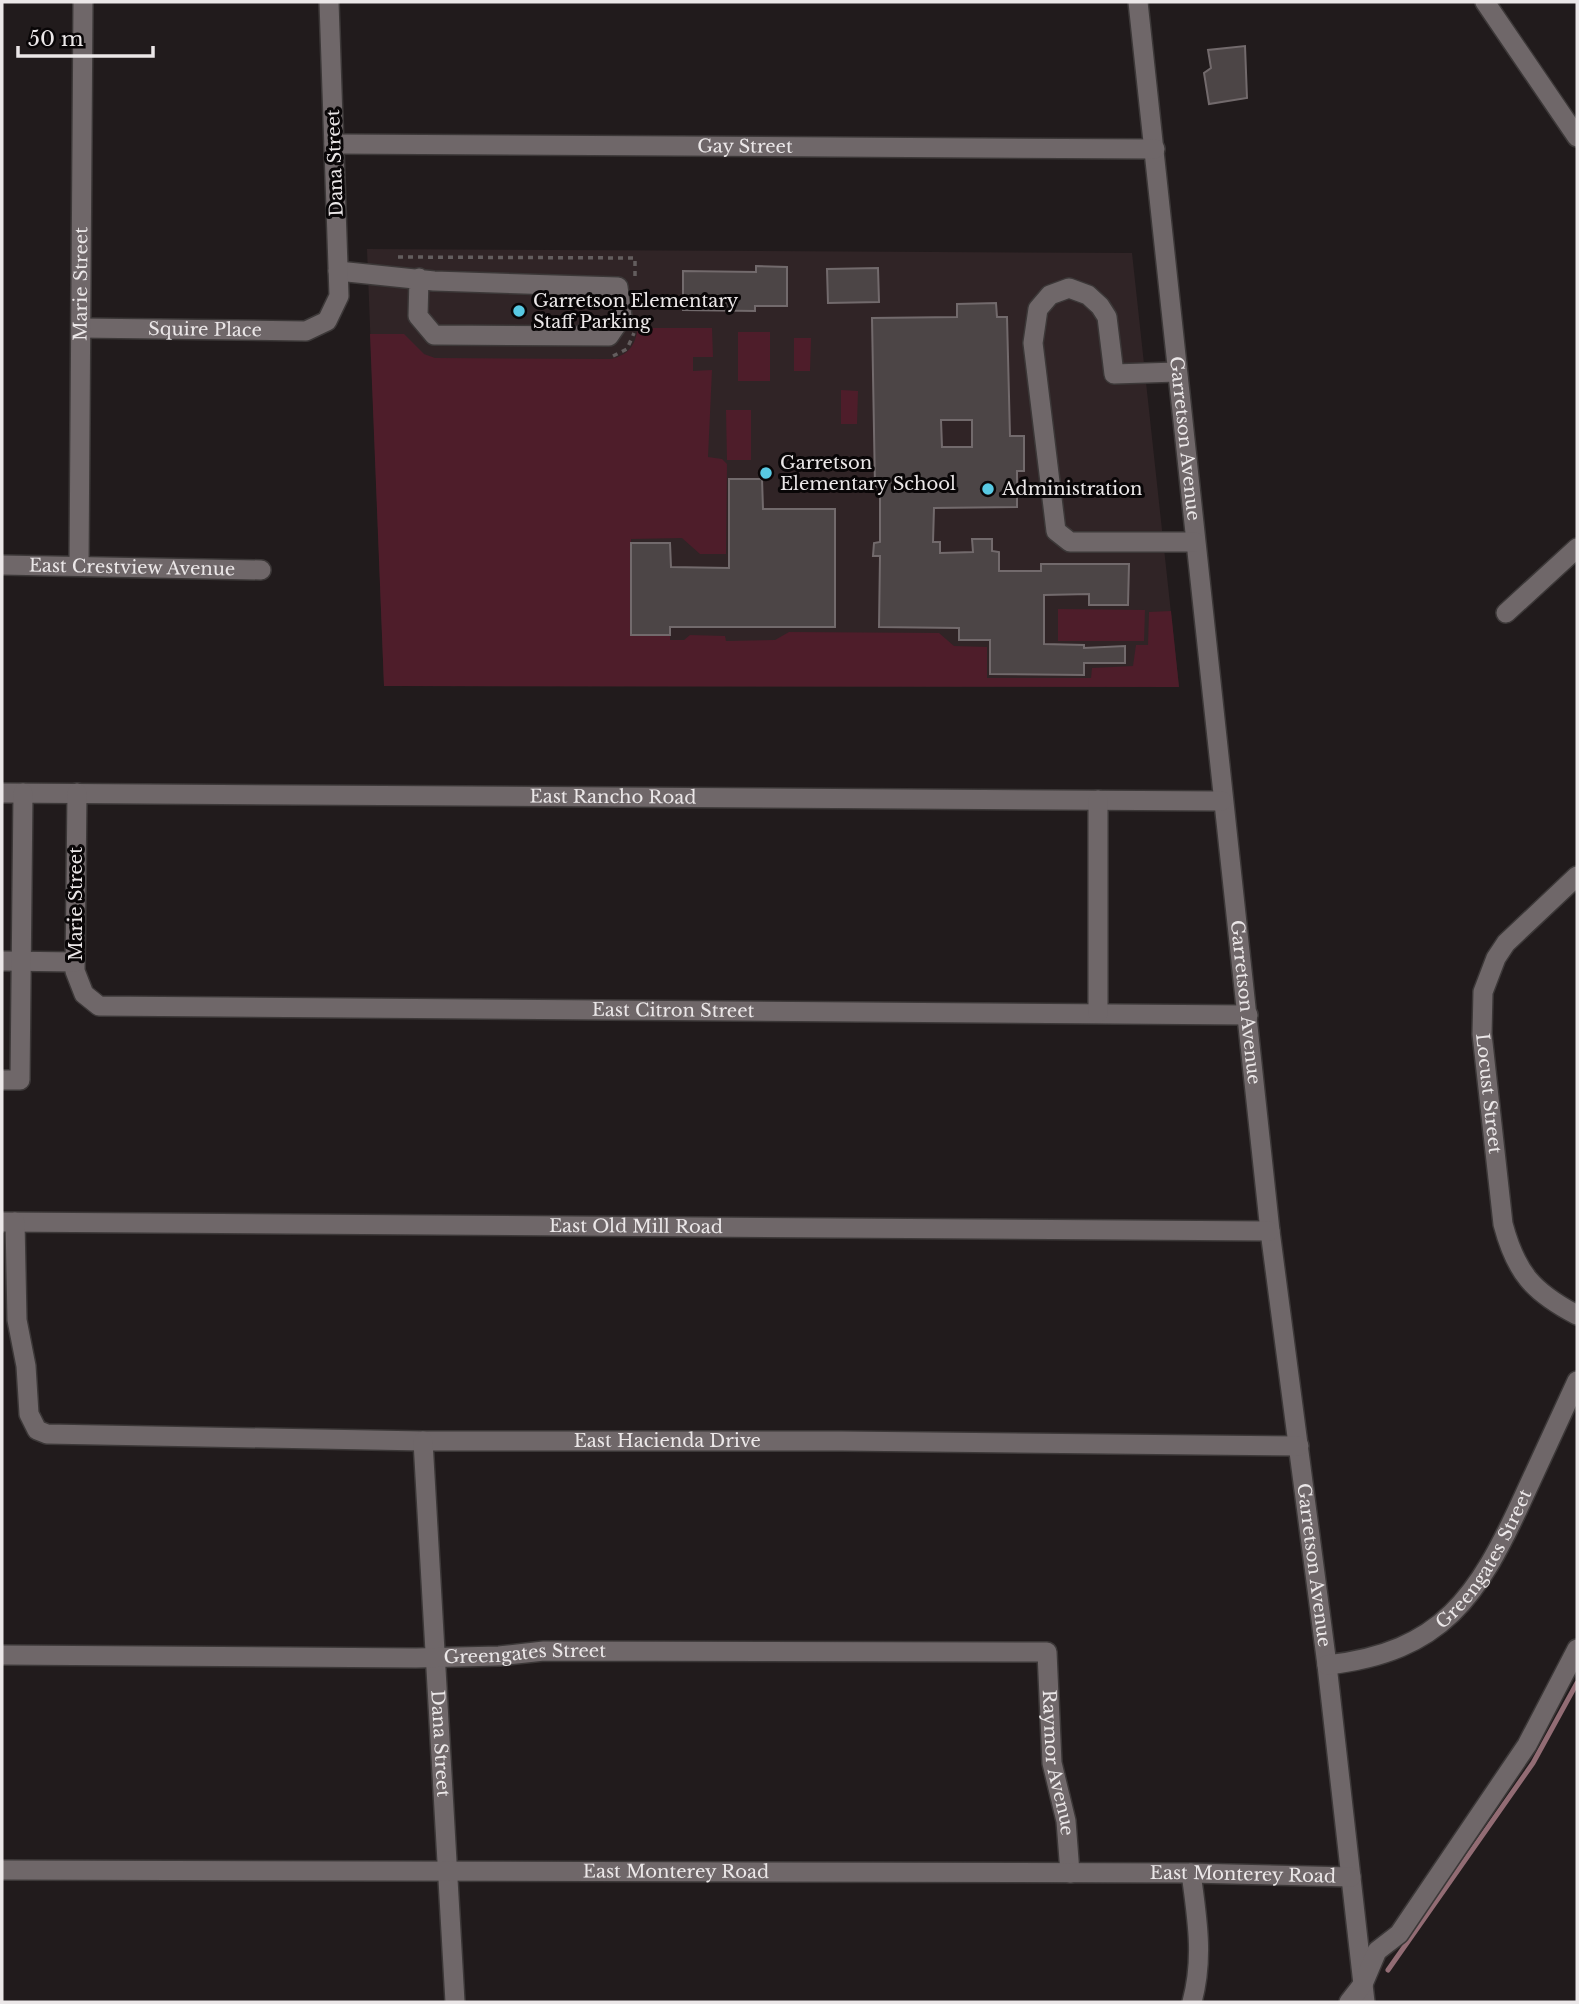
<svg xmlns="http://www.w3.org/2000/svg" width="1579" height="2004" font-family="'Libre Baskerville',serif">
  <rect width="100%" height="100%" fill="#211b1c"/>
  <path fill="#302426" d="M367 249 1132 253 1179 687 384 686Z"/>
  <g fill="#4e1d2a">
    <path d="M638 328H712L713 357H693V371L712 370 708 457 722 459 727 464 726 554H700L682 538 631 539 632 635H670V640H684L690 635 725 636 726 641 775 640 789 632 939 633 954 646 987 647V678H1091L1092 668 1133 666 1136 645H1148L1149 612 1171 611 1179 687 384 686 370 334H404L424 354 435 358 611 359C629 355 635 345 638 328Z"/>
    <rect x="738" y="332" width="32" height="49"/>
    <path d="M794 338H811L810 371H794Z"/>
    <path d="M841 390 858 391 857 424H841Z"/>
    <path d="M726 410H751V460H727Z"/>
    <path d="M1058 609 1145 610 1144 641H1058Z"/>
  </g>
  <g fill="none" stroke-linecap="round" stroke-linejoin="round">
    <path stroke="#926c74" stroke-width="5" d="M1388 1970 1533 1763 1577 1683"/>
  </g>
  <g fill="#4c4546" stroke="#726a6c" stroke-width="2" fill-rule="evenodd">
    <path d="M1245 46 1247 98 1209 104 1204 73 1211 68 1208 50Z"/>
    <path d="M756 266 787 267V306H755V311L683 310V271L756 272Z"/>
    <path d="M878 268 879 302 828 303 827 269Z"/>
    <path d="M996 303 997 317H1007L1010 436H1024V471H1017V507L934 508 933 542H940V553L973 552 972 539H992V551L999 552V571H1041V564H1129L1128 605H1089V594L1044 595V644L1084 645V648L1125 646V663H1084V675L990 674V640H959V628L879 627 880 556H873L874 543 880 542V487H875L872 318 957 317V304ZM941 420H972V447H942Z"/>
    <path d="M729 479H762L763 509H835V627H670V635H631V543H670L671 567 729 568Z"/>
  </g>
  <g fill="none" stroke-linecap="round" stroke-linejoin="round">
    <defs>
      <g id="minor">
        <path id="s1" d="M1138 2 1270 1231 1327 1665 1365 2002"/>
        <path d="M1485 2 1577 137"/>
        <path id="s2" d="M334 144 1155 149"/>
        <path d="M338 271 434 281 618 287 622 317 609 336 434 335 418 316 419 278"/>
        <path id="s3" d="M81 328 306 331 327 321 339 296 329 2"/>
        <path d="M1177 372 1114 374 1107 317 1100 306 1088 295 1069 288 1050 295 1038 309 1033 343 1056 531 1070 542H1195"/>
        <path id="s4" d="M2 565 261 570"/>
        <path id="s5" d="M79 566 83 2"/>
        <path d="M1506 613 1577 548"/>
        <path id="s6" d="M2 793 1222 801"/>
        <path id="s7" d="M77 793 75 971 84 994 99 1006 1248 1015"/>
        <path d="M1098 800V1013"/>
        <path id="s8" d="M1577 876 1506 943 1496 958 1483 992 1482 1034 1503 1224C1516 1273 1533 1292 1577 1315"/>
        <path d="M2 961 75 962"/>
        <path d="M2 1080H20L23 793"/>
        <path id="s9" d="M2 1222 1270 1231"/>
        <path id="s10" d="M15 1222 17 1320 26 1366 29 1414 37 1430 47 1434 423 1441H842L1299 1446"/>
        <path id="s11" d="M423 1441 455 2002"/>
        <path id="s12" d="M2 1655 416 1658 499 1656 544 1651 1047 1652 1052 1763 1066 1821 1070 1873"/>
        <path id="s13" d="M1327 1665C1443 1652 1478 1596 1523 1498 1541 1459 1559 1420 1577 1381"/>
        <path id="s14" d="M2 1870 1191 1873 1351 1877"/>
        <path d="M1191 1873C1197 1918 1204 1958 1192 2002"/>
        <path d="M1349 2002 1363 1984 1377 1951 1399 1934 1527 1745 1577 1649"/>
      </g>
    </defs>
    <use href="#minor" stroke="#3c3838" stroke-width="22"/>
    <g stroke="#635d5e" stroke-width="3.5" stroke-dasharray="5 5" stroke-linecap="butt">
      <path d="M398 257 635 258V280"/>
      <path d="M613 356 627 349 634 333"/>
    </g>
    <use href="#minor" stroke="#6f6769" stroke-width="19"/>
  </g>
  <g fill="#58c9e3" stroke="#090607" stroke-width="2.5">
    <circle cx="519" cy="311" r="7"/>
    <circle cx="766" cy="473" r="7"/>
    <circle cx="988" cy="489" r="7"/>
  </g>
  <g text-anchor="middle" stroke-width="6" stroke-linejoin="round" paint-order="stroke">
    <g font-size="18" fill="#ebe7e8" stroke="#090607">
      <text dy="6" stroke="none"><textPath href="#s2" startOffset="411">Gay Street</textPath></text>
      <text transform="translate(335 163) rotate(-92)" y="6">Dana Street</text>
      <text dy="6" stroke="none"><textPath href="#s5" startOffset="282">Marie Street</textPath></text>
      <text dy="6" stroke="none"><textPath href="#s3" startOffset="124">Squire Place</textPath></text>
      <text dy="6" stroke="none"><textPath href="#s1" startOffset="439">Garretson Avenue</textPath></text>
      <text dy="6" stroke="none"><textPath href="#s4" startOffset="130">East Crestview Avenue</textPath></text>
      <text dy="6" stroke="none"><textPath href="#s6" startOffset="611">East Rancho Road</textPath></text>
      <text transform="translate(76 904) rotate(-90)" y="6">Marie Street</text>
      <text dy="6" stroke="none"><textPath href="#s1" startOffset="1006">Garretson Avenue</textPath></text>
      <text dy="6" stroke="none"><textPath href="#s7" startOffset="796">East Citron Street</textPath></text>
      <text dy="6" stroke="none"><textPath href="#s8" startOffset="254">Locust Street</textPath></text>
      <text dy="6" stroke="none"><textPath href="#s9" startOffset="634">East Old Mill Road</textPath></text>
      <text dy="6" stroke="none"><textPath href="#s10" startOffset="842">East Hacienda Drive</textPath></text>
      <text dy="6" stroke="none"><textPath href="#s13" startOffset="201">Greengates Street</textPath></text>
      <text dy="6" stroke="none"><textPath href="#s1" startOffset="1573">Garretson Avenue</textPath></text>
      <text dy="6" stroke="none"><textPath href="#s12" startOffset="523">Greengates Street</textPath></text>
      <text dy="6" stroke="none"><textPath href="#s11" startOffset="303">Dana Street</textPath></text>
      <text dy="6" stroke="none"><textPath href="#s12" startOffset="1157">Raymor Avenue</textPath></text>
      <text dy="6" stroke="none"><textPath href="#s14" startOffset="674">East Monterey Road</textPath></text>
      <text dy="6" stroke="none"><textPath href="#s14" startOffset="1241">East Monterey Road</textPath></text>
    </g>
    <g font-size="18" fill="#ebe7e8" stroke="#090607" text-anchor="start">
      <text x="533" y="307">Garretson Elementary<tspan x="533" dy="21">Staff Parking</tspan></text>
      <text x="780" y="469">Garretson<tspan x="780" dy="21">Elementary School</tspan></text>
      <text x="1002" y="495">Administration</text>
    </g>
  </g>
  <rect width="1579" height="2004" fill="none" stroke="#ebe7e8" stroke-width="7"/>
  <path d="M18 46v10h135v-10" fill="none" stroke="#ebe7e8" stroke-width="3.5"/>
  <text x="28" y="46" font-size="21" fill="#ebe7e8" stroke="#090607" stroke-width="5" paint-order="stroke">50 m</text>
</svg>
